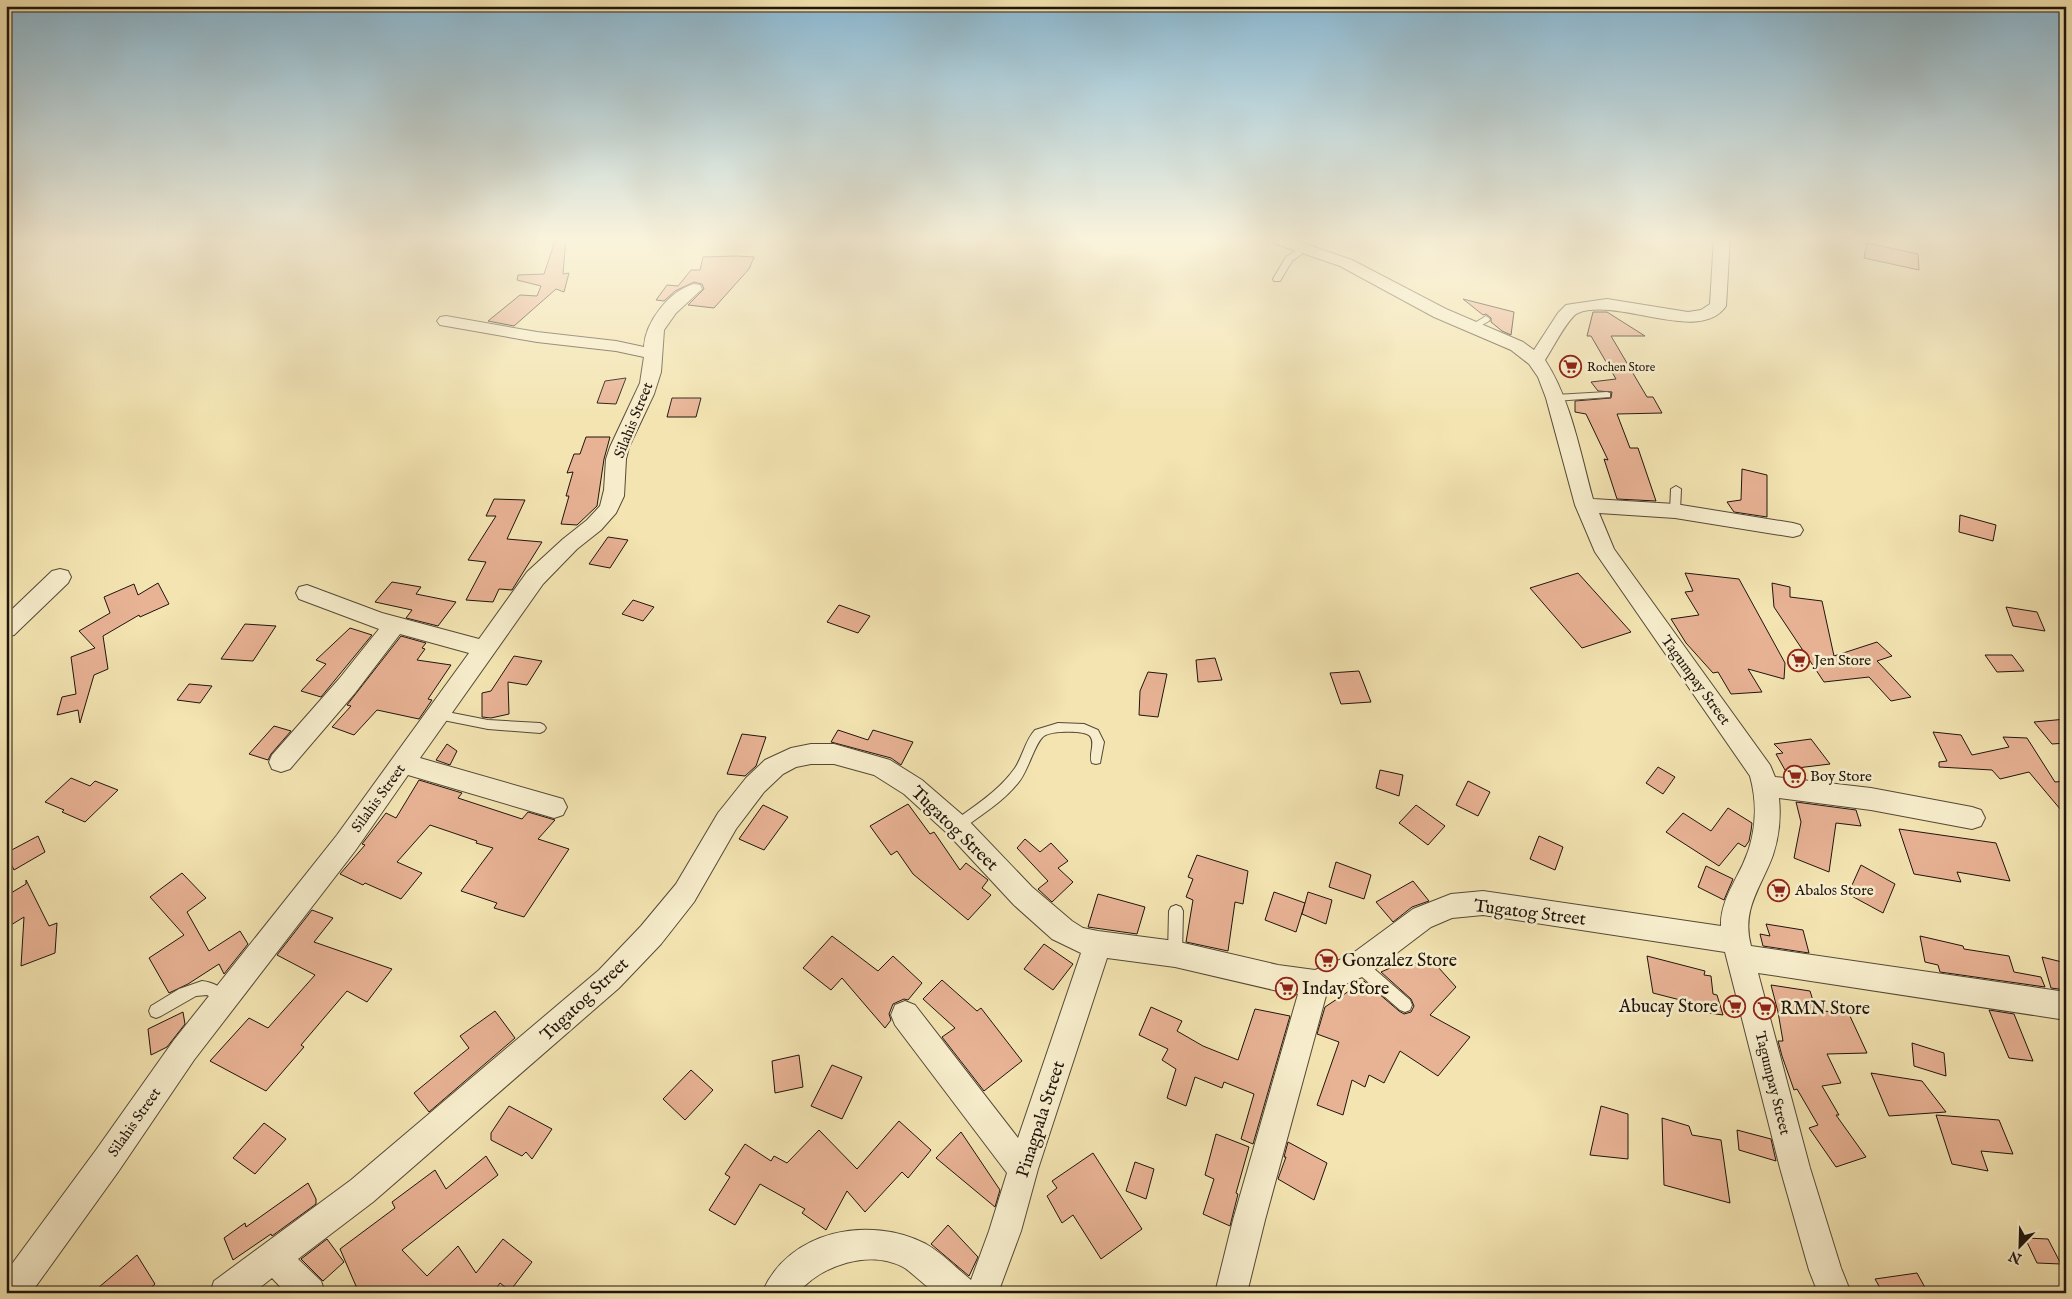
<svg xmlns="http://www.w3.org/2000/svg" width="2072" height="1299" font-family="'IM FELL English',serif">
  <rect width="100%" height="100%" fill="#f3e4b1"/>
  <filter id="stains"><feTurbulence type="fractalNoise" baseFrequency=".004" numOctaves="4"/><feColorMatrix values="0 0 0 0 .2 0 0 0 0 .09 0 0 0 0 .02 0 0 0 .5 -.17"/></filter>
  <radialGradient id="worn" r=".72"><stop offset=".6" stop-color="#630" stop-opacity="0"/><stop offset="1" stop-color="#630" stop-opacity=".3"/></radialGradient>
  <g fill="#e8b294" stroke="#1f150d">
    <path d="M556 238H566L563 274 569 273 564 292 556 289 514 326 488 321 520 295 537 296 541 286 517 280 518 275 544 274Z"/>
    <path d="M1867 243 1918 254 1919 270 1864 258Z"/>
    <path d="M737 256 754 257 749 269 714 308 688 305 704 289 702 284 694 282 675 291 664 301 656 300 667 285 678 286 691 270H700L703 257Z"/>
    <path d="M1463 299 1514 312 1511 335 1502 331 1491 322V318L1486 314 1483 315Z"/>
    <path d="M1593 312H1607L1645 336H1611L1647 397H1653L1662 413 1617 414 1630 448H1638L1656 501 1617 499 1604 459 1608 460 1586 414 1575 412V401L1611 398 1612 392 1598 391 1591 382 1616 379 1591 336H1587Z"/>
    <path d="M626 378 616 404 597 403 605 381Z"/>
    <path d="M672 398H701L696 417H667Z"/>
    <path d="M586 437H610L604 459 597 506 577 525 561 524 569 496H566L573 472 567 473 574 454H580Z"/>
    <path d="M1742 469 1767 475V517L1734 512 1727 502 1741 500Z"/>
    <path d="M494 499 525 500 507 539 542 542 512 590 499 589 493 602 466 600 486 562 468 560 496 516H486Z"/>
    <path d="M1960 515 1996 525 1993 541 1959 532Z"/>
    <path d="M608 537 628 540 610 568 589 564Z"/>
    <path d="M1578 573 1631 632 1582 648 1530 588Z"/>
    <path d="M1685 573 1739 579 1785 663 1784 679 1748 669 1762 692 1731 694 1718 672 1713 673 1686 643 1671 619 1699 615 1685 592 1693 591Z"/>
    <path d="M392 582 421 587 416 594 456 602 438 626 406 618 412 610 375 602Z"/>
    <path d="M158 583 169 604 140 617 139 615 103 636 108 669 94 675 80 723 78 710 57 715 62 697 76 694 71 657 95 648 79 631 110 613 104 597 134 584 138 595Z"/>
    <path d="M1772 583 1790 587V597L1822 601 1834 656 1877 642 1892 656 1877 661 1911 697 1891 701 1869 677 1824 682 1774 607Z"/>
    <path d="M633 600 654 607 643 621 622 614Z"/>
    <path d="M839 605 870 616 858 633 827 622Z"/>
    <path d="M2006 607 2037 612 2045 631 2013 626Z"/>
    <path d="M245 624 276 626 253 661 221 659Z"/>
    <path d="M350 628 372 635 321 697 301 691 326 664 316 660Z"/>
    <path d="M401 636 426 643 422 648 425 649 417 660 451 665 428 699 432 700 419 719 377 710 354 735 332 727 351 706 347 705Z"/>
    <path d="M1985 655H2012L2024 671 1997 672Z"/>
    <path d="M514 656 542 661 527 685 508 682 509 714 491 718 482 717V693L491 691Z"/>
    <path d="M1215 658 1222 680 1198 682 1196 660Z"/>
    <path d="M1359 671 1371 702 1341 704 1330 673Z"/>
    <path d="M1148 672 1167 674 1158 717 1139 715 1140 691Z"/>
    <path d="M189 684 212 686 200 703 177 700Z"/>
    <path d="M2066 719V743L2052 744 2034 722Z"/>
    <path d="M274 726 291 731 271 754 268 760 249 754Z"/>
    <path d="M838 730 868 740 873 730 913 742 901 765 891 758 831 742Z"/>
    <path d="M1933 732 1961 735 1972 755 2009 747 2003 737 2027 738 2055 782 2066 781V816L2029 772 2000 779 1992 770 1939 767V762L1947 761Z"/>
    <path d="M742 734 766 737 756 766 745 776 727 774Z"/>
    <path d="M1811 739 1830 764 1797 768 1803 778 1790 777 1788 770H1785L1776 754 1783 753 1774 744Z"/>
    <path d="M447 744 457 751 450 765 436 760Z"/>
    <path d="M1658 767 1675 777 1663 794 1646 783Z"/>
    <path d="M1380 770 1403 775 1399 796 1376 788Z"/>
    <path d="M71 778 90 786 95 781 118 790 85 822 62 812 64 810 45 802Z"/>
    <path d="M419 780 462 793 458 798 522 819 528 812 555 820 538 839 569 849 524 917 494 908 497 903 461 891 493 848 476 843 477 841 430 825 397 862 422 873 401 899 365 883 363 885 340 874 365 845 362 844 386 813 396 818Z"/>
    <path d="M1468 781 1490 792 1478 816 1456 805Z"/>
    <path d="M1796 802 1856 810 1861 826 1836 823 1829 872 1794 858 1801 822Z"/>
    <path d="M908 804 930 834 934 832 960 870 966 863 988 880 982 888 991 895 968 920 913 874 897 851 891 855 870 826Z"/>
    <path d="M763 805 788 817 764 850 739 839Z"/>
    <path d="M1416 805 1445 826 1428 845 1399 823Z"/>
    <path d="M1728 808 1752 823 1751 831 1749 841 1745 847 1738 843 1719 866 1666 832 1683 813 1711 831Z"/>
    <path d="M1899 829 1996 843 2010 881 1957 872 1961 882 1914 874Z"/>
    <path d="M38 836 45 852 14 870 6 853Z"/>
    <path d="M1539 836 1563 847 1555 870 1530 859Z"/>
    <path d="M1025 839 1040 852 1051 843 1068 861 1058 868 1073 882 1052 902 1038 889 1048 881 1017 848Z"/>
    <path d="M1197 855 1248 871 1243 904 1235 902 1228 951 1186 942 1193 900 1186 897 1193 879 1188 877Z"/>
    <path d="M1336 862 1371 875 1364 899 1329 887Z"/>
    <path d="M1861 865 1895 884 1883 913 1848 894Z"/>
    <path d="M1706 866 1733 879 1724 900 1698 887Z"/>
    <path d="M182 873 206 898 187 912 209 951 240 931 248 944 224 974 219 964 188 984 169 993 149 958 184 935 150 897Z"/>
    <path d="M26 880 49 926 57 923 55 953 21 966 24 917 6 928V896L26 884Z"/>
    <path d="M1413 881 1429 901 1412 907 1393 922 1376 902Z"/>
    <path d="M1274 892 1305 903 1296 932 1265 920Z"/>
    <path d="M1308 892 1332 900 1326 924 1302 914Z"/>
    <path d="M1098 894 1145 907 1137 934 1088 927Z"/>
    <path d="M312 910 333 918 314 942 392 969 367 1002 347 991 301 1045 304 1047 266 1091 210 1061 249 1018 268 1028 315 975 277 955Z"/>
    <path d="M1766 924 1803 930 1809 953 1763 946 1760 934 1770 936Z"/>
    <path d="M832 936 878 971 893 956 922 983 908 1000 904 999 893 1004 889 1014 891 1020 885 1028 842 978 831 990 803 968Z"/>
    <path d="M1920 936 1963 946 1964 949 2009 956 2014 972 2041 977 2045 987 1940 972 1938 965 1925 962Z"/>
    <path d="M1044 944 1073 964 1053 990 1024 969Z"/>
    <path d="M1647 956 1705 971 1704 975 1711 976 1713 994 1717 995 1723 1015 1694 1011 1692 1003 1653 993Z"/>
    <path d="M1429 957 1456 987 1430 1015 1470 1037 1438 1076 1400 1051 1384 1083 1369 1075 1365 1087 1352 1080 1343 1115 1317 1105 1339 1042 1317 1034 1325 1007 1364 981 1399 1011 1404 1014 1411 1012 1414 1006 1411 999 1381 972 1404 962 1408 967Z"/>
    <path d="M2042 957 2066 963V990L2051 988Z"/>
    <path d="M942 980 977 1011 981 1008 1022 1061 984 1091 942 1037 955 1028 923 999Z"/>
    <path d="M1771 985 1810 991 1816 1010 1849 1014 1867 1053 1827 1054 1841 1083 1822 1086 1839 1115H1836L1866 1157 1836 1167 1809 1128 1818 1125 1797 1089 1794 1090 1782 1056 1778 1041H1783L1778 1012Z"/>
    <path d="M1151 1007 1182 1021 1177 1031 1203 1046 1238 1060 1255 1009 1290 1016 1253 1144 1241 1139 1254 1094 1224 1082 1222 1088 1195 1077 1186 1106 1167 1098 1176 1069 1162 1060 1168 1049 1139 1035Z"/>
    <path d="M1989 1010 2014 1014 2033 1061 2009 1058Z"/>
    <path d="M495 1011 515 1038 429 1112 414 1093 469 1048 460 1036Z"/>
    <path d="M183 1012 185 1024 167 1047 151 1055 148 1029Z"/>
    <path d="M1912 1043 1944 1053 1946 1076 1914 1066Z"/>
    <path d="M799 1055 803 1087 775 1093 772 1061Z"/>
    <path d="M832 1065 862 1077 842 1119 811 1106Z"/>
    <path d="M691 1070 713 1090 685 1120 663 1099Z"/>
    <path d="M1871 1073 1922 1081 1946 1112 1889 1116Z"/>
    <path d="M509 1106 552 1129 532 1159 526 1152 522 1156 491 1140V1133Z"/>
    <path d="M1601 1106 1628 1114V1159L1590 1155Z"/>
    <path d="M1936 1115 1999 1120 2013 1154 1981 1151 1988 1171 1952 1164Z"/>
    <path d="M1662 1118 1689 1126 1692 1135 1721 1140 1730 1203 1664 1185Z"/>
    <path d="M899 1121 931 1150 908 1178 902 1172 865 1212 847 1191 826 1230 802 1213 805 1209 760 1184 735 1225 709 1210 730 1177 725 1174 745 1144 771 1161 774 1156 787 1163 819 1130 857 1169Z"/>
    <path d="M264 1123 286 1139 255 1174 233 1158Z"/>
    <path d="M1737 1130 1771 1139 1776 1161 1739 1150Z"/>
    <path d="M961 1132 1000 1190 995 1207 936 1158Z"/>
    <path d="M1216 1134 1249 1147 1236 1193 1238 1194 1230 1226 1203 1214 1214 1179 1205 1175Z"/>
    <path d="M1288 1142 1327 1163 1314 1200 1278 1179 1286 1157H1284Z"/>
    <path d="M1093 1153 1142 1229 1101 1259 1073 1215 1062 1223 1047 1196 1057 1188 1052 1181Z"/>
    <path d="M486 1156 498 1175 402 1250 427 1276 458 1246 476 1273 503 1239 532 1262 510 1291 500 1283 493 1293H359L340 1249 395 1208 392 1202 435 1170 446 1189Z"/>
    <path d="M1135 1162 1154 1169 1146 1199 1126 1191Z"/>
    <path d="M308 1183 316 1199V1204L272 1236 271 1234 233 1260 224 1238 245 1223 246 1227Z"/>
    <path d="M948 1225 978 1257 969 1276 931 1244Z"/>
    <path d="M2025 1238 2048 1239 2061 1264 2037 1263Z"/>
    <path d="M327 1239 344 1262 323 1281 301 1259Z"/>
    <path d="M137 1255 155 1284 145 1293H92Z"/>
    <path d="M1917 1273 1928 1293H1883L1875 1279Z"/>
  </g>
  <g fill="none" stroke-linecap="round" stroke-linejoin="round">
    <defs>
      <g id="lane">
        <path d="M1303 246 1310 248 1292 261 1280 281H1274L1273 279 1286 257Z"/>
        <path d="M1486 316 1490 319 1489 321 1475 329H1469L1468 327Z"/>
        <path d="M1607 392 1610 393V397L1555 401 1550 398 1555 395Z"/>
        <path d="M1676 486 1681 489 1680 511 1675 515 1670 511 1671 489Z"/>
        <path d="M437 710 488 720 540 723 544 725 546 728 544 731 540 733 488 729 433 718 431 715 433 712Z"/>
        <path d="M1058 723 1084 724 1098 730 1104 742 1100 763 1096 764 1092 763C1088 755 1096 743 1090 736 1084 730 1051 731 1044 736 1035 742 1028 772 1018 783 1003 802 981 815 961 830L957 832 953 830 951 826 953 822C974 806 999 791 1015 768 1023 756 1025 741 1035 730Z"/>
        <path d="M1176 905 1181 907 1183 911 1182 954 1180 959 1175 960 1170 959 1168 954 1169 911 1171 907Z"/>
        <path d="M1359 958 1364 960 1410 1000 1412 1005 1410 1010 1405 1012 1400 1010 1354 970 1352 965 1354 960Z"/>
        <path d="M202 981C212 982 226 988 230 998L228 1003 223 1005 207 995 196 996 161 1016 156 1018 151 1016 149 1011 151 1006 179 989Z"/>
      </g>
      <g id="street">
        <path d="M1265 238H1288L1352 260 1446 309 1523 342 1534 350 1558 313 1566 305 1572 304 1607 299 1688 312 1701 310 1710 304 1714 238H1730L1726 306C1700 345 1618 297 1578 313 1568 317 1552 350 1545 360 1571 400 1580 452 1593 499L1675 504 1793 523 1800 525 1803 530 1800 535 1793 537 1675 518 1599 513 1614 549 1770 765 1775 777 1871 788 1972 807 1981 810 1985 818 1981 826 1972 829 1871 810 1779 798C1781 818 1779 837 1773 855 1761 888 1741 909 1751 946L2066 992V1020L1758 973 1810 1168 1841 1268 1851 1293H1818L1809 1270 1780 1168 1725 952 1483 915 1452 918 1431 927 1369 974 1327 992 1265 1220 1247 1293H1215L1233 1220 1298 994 1278 991 1175 967 1107 958 1038 1169 1021 1231 998 1293C985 1293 948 1296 937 1293 930 1291 912 1272 903 1267 870 1249 821 1265 798 1293H762C788 1230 870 1215 926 1244 942 1253 956 1268 971 1280L989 1231 1007 1173 895 1025 891 1015 895 1005 905 1001 915 1005 1018 1138 1081 953 1052 939 1014 905 948 834 904 794 874 775 834 764H811L796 767 783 774 764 792 736 829 694 902 661 944 619 988 373 1202 298 1259 321 1281 325 1293H286L272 1278 253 1293H210L214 1281 351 1180 599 970 641 926 676 884 718 813 746 778 765 760 791 748 811 744H834L890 760 922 780 966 818 1032 887 1072 921 1083 928 1098 931 1175 941 1278 965 1315 970 1349 956 1413 909 1451 894 1483 891 1721 926C1720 904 1734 883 1743 864 1756 836 1758 805 1750 776L1595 552 1575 505 1546 398 1538 377 1529 364 1511 350 1434 317 1340 266 1267 241Z"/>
        <path d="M694 284 700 285 702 289 676 313 664 330 661 372 654 394 629 447 626 459 624 496 616 513 601 530 577 549 543 584 420 758 563 799 567 807 563 815 554 818 408 775 355 851 194 1060 118 1172 31 1293H6V1272L96 1150 174 1040 337 835 469 653 400 634 355 693 290 769 281 772 272 769 269 762 272 755 339 679 379 629 299 599 296 593 299 587 307 585 382 613 479 639 527 572 563 539 587 520 600 506 604 490 606 459 610 447 640 383 644 357 616 351 537 342 446 326 440 325 437 321 440 317 446 316 537 332 616 341 644 347C645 322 670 290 694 284Z"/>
        <path d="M60 569 68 571 71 577 68 583 14 635 6 637V615L52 571Z"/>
      </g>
    </defs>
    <use href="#lane" stroke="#544936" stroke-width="2"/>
    <use href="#street" stroke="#544936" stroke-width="2"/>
    <use href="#lane" fill="#f7edcc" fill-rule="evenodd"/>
    <use href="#street" fill="#f7edcc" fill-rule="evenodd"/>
  </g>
  <linearGradient id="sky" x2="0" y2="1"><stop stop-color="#8ab8d2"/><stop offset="0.57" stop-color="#faf3dc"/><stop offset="1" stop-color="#faf3dc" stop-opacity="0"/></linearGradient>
  <rect width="2072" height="420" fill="url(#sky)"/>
  <defs>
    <symbol id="supermarket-ring" viewBox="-11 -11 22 22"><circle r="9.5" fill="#f7edcc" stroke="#8f2418" stroke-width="1.5"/><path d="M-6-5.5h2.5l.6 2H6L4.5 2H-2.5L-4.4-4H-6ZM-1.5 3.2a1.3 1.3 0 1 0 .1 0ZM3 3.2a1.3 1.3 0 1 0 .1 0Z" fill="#8f2418"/></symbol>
  </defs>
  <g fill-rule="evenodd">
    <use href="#supermarket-ring" x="1558" y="354" width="25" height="25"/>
    <use href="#supermarket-ring" x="1786" y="648" width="25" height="25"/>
    <use href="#supermarket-ring" x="1782" y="764" width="25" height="25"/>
    <use href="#supermarket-ring" x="1766" y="878" width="25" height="25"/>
    <use href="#supermarket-ring" x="1314" y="948" width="25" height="25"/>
    <use href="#supermarket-ring" x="1274" y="976" width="25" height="25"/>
    <use href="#supermarket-ring" x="1722" y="994" width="25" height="25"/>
    <use href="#supermarket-ring" x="1752" y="996" width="25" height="25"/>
  </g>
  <g text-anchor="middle" stroke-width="5" stroke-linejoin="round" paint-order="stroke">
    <g font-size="12" fill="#1f150d" stroke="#f7edcc" text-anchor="start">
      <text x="1587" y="371">Rochen Store</text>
    </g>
    <g font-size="15" fill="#1f150d" stroke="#f7edcc">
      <text transform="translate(633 420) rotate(-68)" y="5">Silahis Street</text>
      <text transform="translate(1696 680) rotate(54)" y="5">Tagumpay Street</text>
      <text transform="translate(378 798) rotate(-54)" y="5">Silahis Street</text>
      <text transform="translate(1773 1083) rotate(76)" y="5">Tagumpay Street</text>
      <text transform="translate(134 1122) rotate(-55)" y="5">Silahis Street</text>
    </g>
    <g font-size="15" fill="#1f150d" stroke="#f7edcc" text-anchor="start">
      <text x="1814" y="665">Jen Store</text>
      <text x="1810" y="781">Boy Store</text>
      <text x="1795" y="895">Abalos Store</text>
    </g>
    <g font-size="18" fill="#1f150d" stroke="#f7edcc">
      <text transform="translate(955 828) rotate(44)" y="6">Tugatog Street</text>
      <text transform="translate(1530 912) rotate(7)" y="6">Tugatog Street</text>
      <text transform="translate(584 999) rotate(-43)" y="6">Tugatog Street</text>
      <text transform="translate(1040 1119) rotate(-72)" y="6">Pinagpala Street</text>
    </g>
    <g font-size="18" fill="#1f150d" stroke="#f7edcc" text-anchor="start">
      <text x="1342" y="966">Gonzalez Store</text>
      <text x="1302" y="994">Inday Store</text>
      <text x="1718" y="1012" text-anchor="end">Abucay Store</text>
      <text x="1780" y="1014">RMN Store</text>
    </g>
  </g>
  <rect width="2072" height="1299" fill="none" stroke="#f3e4b1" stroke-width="25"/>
  <rect x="8" y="8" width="2057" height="1284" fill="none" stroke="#1f150d" stroke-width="2.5"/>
  <rect x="12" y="12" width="2047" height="1274" fill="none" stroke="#1f150d"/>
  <g transform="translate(2020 1246) rotate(203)" stroke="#f7edcc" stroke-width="4" paint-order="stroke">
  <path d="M0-4L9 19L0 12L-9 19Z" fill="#1f150d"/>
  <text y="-8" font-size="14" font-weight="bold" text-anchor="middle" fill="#1f150d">N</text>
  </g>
  <rect width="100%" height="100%" filter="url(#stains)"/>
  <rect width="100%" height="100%" fill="url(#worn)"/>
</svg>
